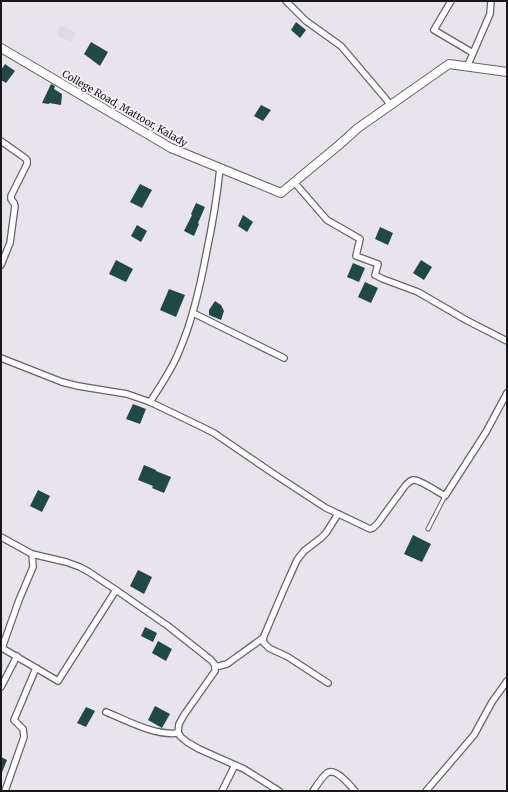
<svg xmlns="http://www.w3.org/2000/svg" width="508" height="792" font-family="Merriweather,serif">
  <rect width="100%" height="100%" fill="#e9e3eb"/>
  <path fill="#e3d8e7" d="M60 25 76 33 71 43 57 35Z"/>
  <g fill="#204846">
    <path d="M296 22 306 30 300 38 291 30Z"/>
    <path d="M91 42 108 52 100 66 84 54Z"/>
    <path d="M5 64 15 71 6 83 1 80V70Z"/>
    <path d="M51 84 55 86 54 89 62 94 61 105 49 103V104L42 103Z"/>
    <path d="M261 105 271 110 263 121 254 116Z"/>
    <path d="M140 184 152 190 142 208 130 202Z"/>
    <path d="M196 203 205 207 198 223 199 224 194 236 184 231 192 215 191 214Z"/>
    <path d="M243 215 253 222 247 232 238 226Z"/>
    <path d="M137 225 147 231 141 242 131 236Z"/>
    <path d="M380 227 393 233 388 245 375 239Z"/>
    <path d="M116 260 133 269 126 282 109 274Z"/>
    <path d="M421 260 432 267 424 280 413 273Z"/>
    <path d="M353 263 365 268 359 282 347 277Z"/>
    <path d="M365 282 378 288 371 303 358 297Z"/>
    <path d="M169 289 185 295 176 317 160 310Z"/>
    <path d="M215 301 221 305 224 311 221 320 209 315V310Z"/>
    <path d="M133 404 146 409 140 424 126 419Z"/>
    <path d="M144 465 156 470V471L171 477 164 493 152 488 153 486 138 480Z"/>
    <path d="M38 490 50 496 42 512 30 506Z"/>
    <path d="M413 535 431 544 422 562 404 554Z"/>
    <path d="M138 570 152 577 144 594 130 586Z"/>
    <path d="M145 627 157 633 153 642 141 636Z"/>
    <path d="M158 641 172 649 166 661 152 653Z"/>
    <path d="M155 706 170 714 162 728 148 720Z"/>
    <path d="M86 707 95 711 86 727 77 723Z"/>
    <path d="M1 757 7 760 1 775Z"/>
  </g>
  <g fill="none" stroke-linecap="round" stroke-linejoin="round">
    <defs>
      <path id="lane" d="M428 529 445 496"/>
      <g id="street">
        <path d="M286 1 306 21 341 46 391 105"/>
        <path d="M451 1 434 30 473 53"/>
        <path d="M467 67 490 14 491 1"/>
        <path d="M1 141 25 158 27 160V164L11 196V199L14 203 15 206 10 243 1 265"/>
        <path d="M294 182 327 220 360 239 356 256 378 264 375 275 383 279 418 292 466 320 507 341"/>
        <path d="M193 313 284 358"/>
        <path d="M1 358 62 382 78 386 127 394 150 402 202 427 214 433 271 472 326 508 370 529 373 528 378 523 405 486C407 484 409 481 413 480 419 479 438 492 445 496L486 432 507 393"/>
        <path d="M150 402C161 385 173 368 180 349 193 319 200 287 206 255 212 227 217 198 220 168"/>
        <path d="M1 537 32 554 66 562 80 567 89 572 116 590 168 626 211 660 215 665V671L184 715 179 724 178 733 181 737 187 742 199 749 244 769 279 791"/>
        <path d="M32 554 33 567 19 600 2 648 58 681 116 590"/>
        <path d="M215 667 227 664 263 638"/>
        <path d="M328 683 288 657 269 648 264 643 263 641 264 636 284 589 297 560 304 551 321 538 326 533 338 514"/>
        <path d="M1 687 17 656"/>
        <path d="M106 712C128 721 155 736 178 733"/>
        <path d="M5 791 24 737 23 729 14 720 36 668"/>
        <path d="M222 791 235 765"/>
        <path d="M313 791C317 785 322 777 327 773 335 767 350 785 355 791"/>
        <path d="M426 791 474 735 492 702 507 681"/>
      </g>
      <path id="secondary" d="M1 48 171 148 281 193 339 145 358 128 449 64 507 72"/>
    </defs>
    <use href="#lane" stroke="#676269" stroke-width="5"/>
    <use href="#street" stroke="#676269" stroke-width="8"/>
    <use href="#secondary" stroke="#676269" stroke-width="10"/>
    <use href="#lane" stroke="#fff" stroke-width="3"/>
    <use href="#street" stroke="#fff" stroke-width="5.5"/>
    <use href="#secondary" stroke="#fff" stroke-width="8"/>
  </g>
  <g text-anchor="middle" stroke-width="4" stroke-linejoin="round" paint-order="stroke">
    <g font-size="10" fill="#19171a" stroke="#f6f0f9">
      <text transform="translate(125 108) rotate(30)" y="4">College Road, Mattoor, Kalady</text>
    </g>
  </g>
  <rect width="508" height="792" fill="none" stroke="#19171a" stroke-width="4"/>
</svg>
